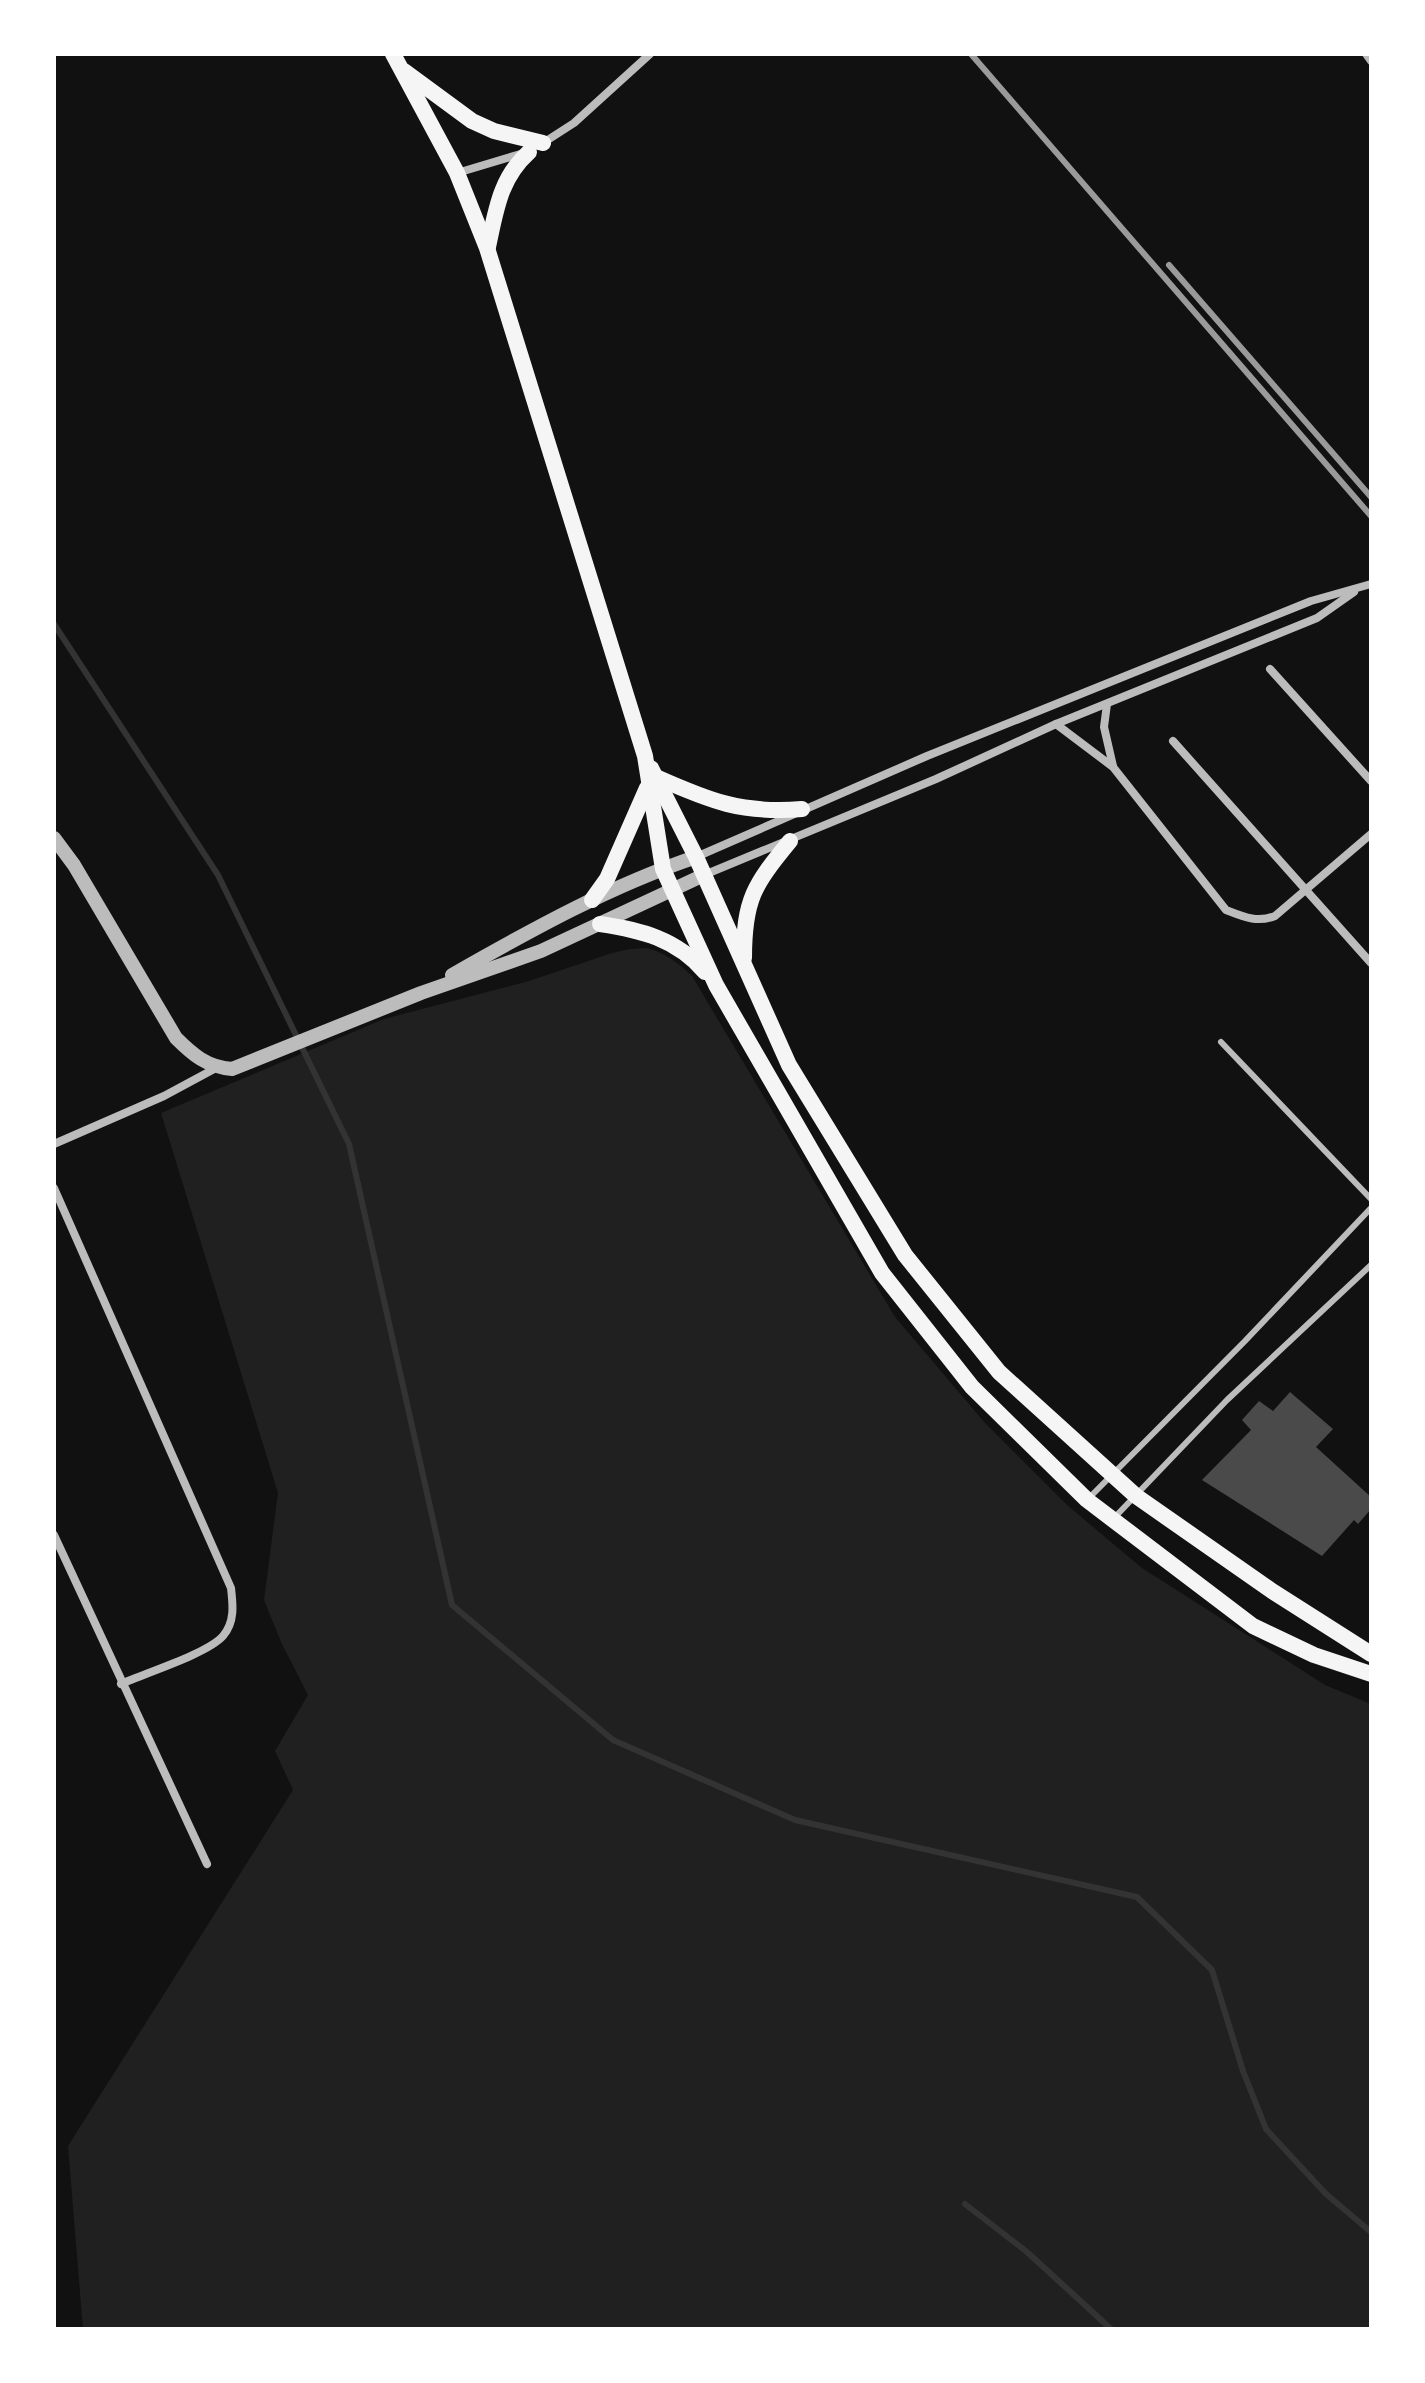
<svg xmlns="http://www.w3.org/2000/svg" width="1425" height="2383" font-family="Helvetica,sans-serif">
  <rect width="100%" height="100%" fill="#111"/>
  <path fill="#202020" d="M647 948C666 953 678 963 692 976L895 1317 985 1423 1067 1505 1142 1568 1325 1685 1371 1704V2329H83L68 2146 293 1790 275 1751 308 1695 281 1642 264 1600 278 1493 161 1113 384 1019 529 981 612 953 630 949Z"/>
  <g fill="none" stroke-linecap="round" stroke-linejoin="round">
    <g stroke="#333" stroke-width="6">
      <path d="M54 624 218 875 349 1144 452 1605 613 1740 795 1820 1137 1897 1212 1970 1243 2071 1266 2129 1326 2194 1371 2232"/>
      <path d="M965 2204 1027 2252 1111 2329"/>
    </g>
  </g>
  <path fill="#4a4a4a" d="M1290 1392 1333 1429 1316 1447 1371 1497V1509L1358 1524 1354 1520 1322 1556 1202 1480 1251 1430 1242 1420 1259 1401 1273 1411Z"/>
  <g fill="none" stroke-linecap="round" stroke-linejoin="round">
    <g stroke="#bcbcbc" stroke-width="6">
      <path d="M1221 1042 1371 1199"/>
      <path d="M1087 1500 1245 1341 1371 1208"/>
      <path d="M1114 1518 1227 1400 1371 1265"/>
    </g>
    <g stroke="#bcbcbc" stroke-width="8">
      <path d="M1366 54 1371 61"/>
      <path d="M543 143 574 123 650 54"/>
      <path d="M457 173 524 153"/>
      <path d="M1270 669 1371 781"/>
      <path d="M1107 704 1104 727 1113 766"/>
      <path d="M1056 724 1113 767 1226 910C1244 917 1257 923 1275 916L1371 834"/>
      <path d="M1173 741 1371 963"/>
      <path d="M696 857 927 756 1311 601 1371 584"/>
      <path d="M704 875 936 779 1056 724 1317 618 1354 592"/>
      <path d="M54 1144 164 1096 216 1068"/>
      <path d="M54 1188 231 1588C233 1605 235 1622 223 1636 207 1654 145 1673 121 1684"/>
      <path d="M54 1535 207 1864"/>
    </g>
    <g stroke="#bcbcbc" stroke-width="14">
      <path d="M54 838 74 865 176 1038C193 1055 207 1067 232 1069L421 993 541 951 704 875"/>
      <path d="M452 975C531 930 610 886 696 857"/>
    </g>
    <g stroke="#f5f5f5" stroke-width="16">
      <path d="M393 54 457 173 487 248 645 756 663 869 716 985 882 1273 972 1387 1087 1500 1253 1626 1314 1655 1371 1674"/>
      <path d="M404 71 472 121 494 131 543 143"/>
      <path d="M488 247C496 210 500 178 529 152"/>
      <path d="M651 768 696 857 789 1065 905 1255 999 1372 1136 1496 1272 1591 1371 1654"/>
      <path d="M656 777C710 801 742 814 802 809"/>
      <path d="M592 900 607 879 647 788"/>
      <path d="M600 924C641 930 677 939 705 972"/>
      <path d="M744 958C744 899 754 885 790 841"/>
    </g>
    <g stroke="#9a9a9a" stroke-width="6">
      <path d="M971 54 1371 516"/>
      <path d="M1169 265 1371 497"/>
    </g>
  </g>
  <rect width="1425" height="2383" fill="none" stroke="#ffffff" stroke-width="112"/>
</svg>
